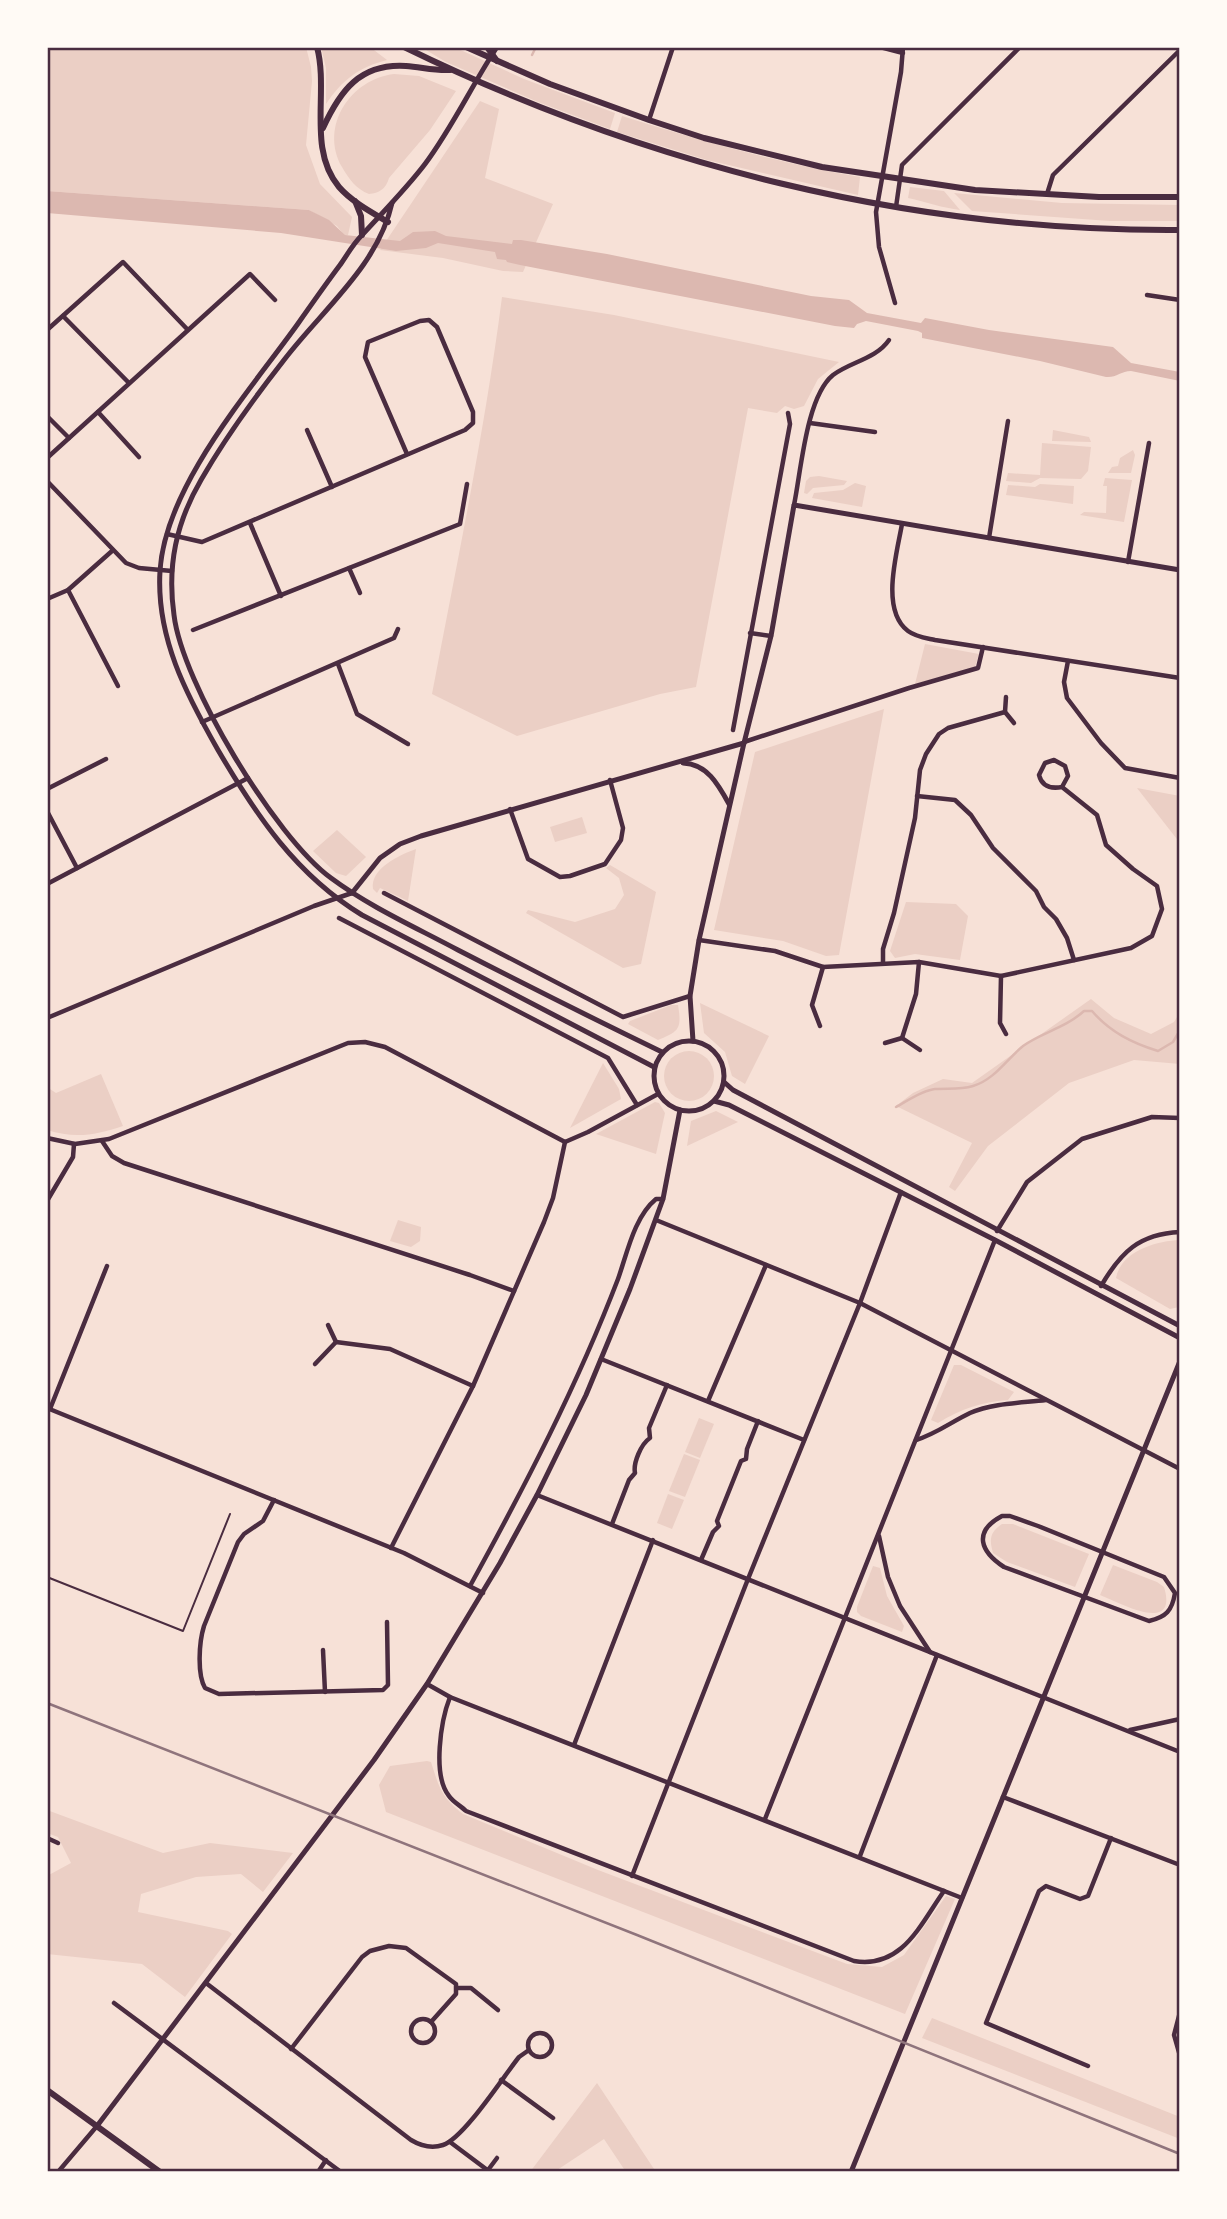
<svg xmlns="http://www.w3.org/2000/svg" width="1227" height="2219" font-family="'Archivo Narrow',sans-serif">
  <rect width="100%" height="100%" fill="#f7e1d7"/>
  <g fill="#ebcfc5">
    <path d="M47 47H306L311 67 312 81 306 145 320 184 352 217 348 235H344L337 226 309 210 47 191Z"/>
    <path d="M321 47H370L387 60C359 67 342 80 326 104V68Z"/>
    <path d="M421 47H454L524 79 615 113 610 129 538 102 446 62Z"/>
    <path d="M394 74 419 76 456 91 430 130 389 178C386 189 379 193 369 194 356 189 349 179 342 167 319 126 351 79 394 74Z"/>
    <path d="M480 101 499 109 485 178 553 204 523 272 503 271 443 258 380 250Z"/>
    <path d="M622 116C701 141 779 163 860 177L858 195 707 160 617 132Z"/>
    <path d="M910 187 944 191 960 210C943 208 926 202 908 198Z"/>
    <path d="M954 193 1062 203 1180 205V221H1110L972 211Z"/>
    <path d="M502 297 614 315 839 362 818 379 804 406 794 409 785 406 777 413 748 408 696 687 660 694 517 736 432 694C457 562 485 430 502 297Z"/>
    <path d="M1053 430 1089 437 1091 442 1052 441Z"/>
    <path d="M1042 443 1091 447 1088 471 1081 479 1040 478 1031 483 1006 481 1008 473 1040 475Z"/>
    <path d="M1133 450 1135 455 1131 473H1108L1112 467 1118 466 1120 458Z"/>
    <path d="M819 476 847 481 844 485 813 488 807 494 804 493 806 481 810 477Z"/>
    <path d="M1105 478 1132 480 1124 522 1080 515 1084 512 1106 513 1107 486H1103Z"/>
    <path d="M855 483 866 486 862 507 812 498 814 493 843 490Z"/>
    <path d="M1040 484 1074 486 1073 504 1006 495 1008 485 1035 487Z"/>
    <path d="M925 644 979 654 975 667 915 684Z"/>
    <path d="M884 709 839 955 826 956 783 941 714 930 755 752Z"/>
    <path d="M1137 788 1180 796V843Z"/>
    <path d="M582 817 587 833 555 842 550 827Z"/>
    <path d="M337 830 366 857 346 876 336 873 313 851Z"/>
    <path d="M416 849 408 901 380 888 377 893 373 889C370 868 400 855 416 849Z"/>
    <path d="M610 865 656 892 641 964 623 968 526 913 528 910 575 922 615 909 624 895 619 878 606 868Z"/>
    <path d="M906 902 956 904 968 916 960 960 915 954 895 958 890 951Z"/>
    <path d="M1091 999 1114 1018 1151 1034 1174 1022 1180 1012V1064L1134 1060 1069 1083 988 1146 955 1191 949 1187 972 1143 896 1106 913 1093 943 1079 972 1083Z"/>
    <path d="M700 1003 769 1036 745 1084 732 1076 725 1052 704 1033Z"/>
    <path d="M671 1005H678C682 1029 679 1031 658 1040L628 1024 630 1021Z"/>
    <circle cx="689" cy="1076" r="25"/>
    <path d="M603 1063 619 1089 621 1099 570 1128Z"/>
    <path d="M101 1074 123 1126C96 1135 75 1139 47 1130V1087L56 1093Z"/>
    <path d="M655 1102 659 1103 665 1113 656 1154 596 1134Z"/>
    <path d="M716 1111 738 1122 687 1146 691 1121Z"/>
    <path d="M398 1220 421 1227 420 1241 411 1247 390 1241Z"/>
    <path d="M1180 1240 1179 1307 1170 1309 1116 1278C1121 1251 1156 1241 1180 1240Z"/>
    <path d="M954 1365H961L1014 1392 1008 1400C981 1402 961 1409 938 1423L931 1420Z"/>
    <path d="M699 1418 714 1424 700 1458 685 1452Z"/>
    <path d="M684 1454 700 1460 685 1497 669 1491Z"/>
    <path d="M668 1494 684 1500 672 1529 657 1523Z"/>
    <path d="M1002 1524H1013L1089 1554 1075 1587 1007 1562 993 1553C989 1539 990 1532 1002 1524Z"/>
    <path d="M1113 1565 1157 1582 1164 1587C1179 1636 1118 1602 1100 1595Z"/>
    <path d="M873 1566 880 1568 887 1596 904 1626 902 1632 861 1616 857 1612V1607Z"/>
    <path d="M427 1761 431 1762C439 1787 441 1797 463 1814L598 1870 847 1964 882 1967 904 1955 946 1896 955 1899 905 2014 386 1812 379 1785 390 1766Z"/>
    <path d="M47 1810 163 1853 210 1843 293 1853 263 1892 241 1874 196 1877 141 1894 138 1912 228 1931 232 1934 185 1997 142 1964 47 1954V1876L71 1863 58 1837 47 1833Z"/>
    <path d="M932 2018 1180 2117V2139L922 2038Z"/>
    <path d="M597 2083 656 2172H626L604 2139 554 2172H530Z"/>
  </g>
  <path fill="#dcb8b0" d="M47 191 309 210 329 220 345 235 400 241 413 232 435 231 446 236 512 244 513 240H521L607 254 811 296 849 300 867 313 921 323 925 318 989 330 1113 347 1131 363 1180 372V381L1131 371C1121 371 1116 378 1106 377L1040 361 922 338V333L918 331 866 321 857 324 854 328 835 326 520 265 507 262 506 260 497 259 495 252 438 243 426 248 396 251 281 233 47 213Z"/>
  <g fill="none" stroke-linecap="round" stroke-linejoin="round">
    <g stroke="#dcb8b0" stroke-width="2.5">
      <path d="M532 55 536 47"/>
      <path d="M896 1107C907 1101 923 1090 935 1089 948 1088 960 1090 973 1086 994 1080 1007 1059 1023 1046 1042 1032 1064 1029 1084 1011H1092C1110 1032 1132 1043 1158 1051L1173 1042 1180 1030"/>
    </g>
    <path stroke="#4a2c40" stroke-width="2" d="M47 1577 183 1631 230 1514"/>
    <g stroke="#4a2c40" stroke-width="4.5">
      <path d="M880 47 903 53"/>
      <path d="M649 120 673 47"/>
      <path d="M1047 194 1053 175 1180 50"/>
      <path d="M896 207 902 165 1020 47"/>
      <path d="M1147 295 1180 300"/>
      <path d="M895 303 879 247 876 212 901 72 903 47"/>
      <path d="M63 316 129 383"/>
      <path d="M47 330 123 262 187 329"/>
      <path d="M98 412 139 457"/>
      <path d="M47 416 69 438"/>
      <path d="M810 423 875 432"/>
      <path d="M307 430 332 487"/>
      <path d="M47 458 250 274 275 300"/>
      <path d="M47 481 126 563 139 568 172 571"/>
      <path d="M794 505C801 472 806 397 833 375 850 362 876 359 889 340"/>
      <path d="M250 523 281 596"/>
      <path d="M902 524C897 553 880 610 908 631 916 637 926 638 935 640L1180 678"/>
      <path d="M167 534 202 542 465 430 473 423V412L437 327 429 320 420 321 368 342 365 357 407 454"/>
      <path d="M989 538 1008 421"/>
      <path d="M1128 562 1149 443"/>
      <path d="M349 568 360 593"/>
      <path d="M68 590 118 686"/>
      <path d="M47 599 68 590 112 551"/>
      <path d="M193 630 460 524 467 484"/>
      <path d="M750 633 771 636"/>
      <path d="M1068 661 1064 682 1067 698 1101 743 1125 768 1180 778"/>
      <path d="M338 664 357 714 408 744"/>
      <path d="M1006 697 1005 712 1014 723"/>
      <path d="M202 722 394 638 398 629"/>
      <path d="M733 730 790 424 788 413"/>
      <path d="M744 742 909 688 978 668 983 647"/>
      <path d="M47 789 106 759"/>
      <path d="M917 796 955 800 971 815 993 848 1036 891 1044 907 1056 919 1067 938 1074 960"/>
      <path d="M510 809 528 859 560 877 570 876 605 864 621 840 623 828 610 780"/>
      <path d="M47 811 77 868"/>
      <path d="M47 884 248 778"/>
      <path d="M384 893 623 1017 690 996"/>
      <path d="M339 918 608 1058 637 1105"/>
      <path d="M699 940 775 951 823 967 919 962 1001 976 1131 948 1152 936 1162 909 1157 886 1133 869 1106 845 1097 815 1062 787C1051 789 1042 787 1039 775L1045 763 1054 760 1065 766 1068 776 1062 787"/>
      <path d="M883 963V949L894 913 915 818 920 770 926 754 939 734 948 728 1005 712"/>
      <path d="M1001 976 1000 1023 1006 1034"/>
      <path d="M47 1018 314 906 352 893"/>
      <path d="M820 1026 812 1005 823 967"/>
      <path d="M902 1038 916 994 919 962"/>
      <path d="M885 1043 902 1038 920 1050"/>
      <path d="M47 1138 75 1144 109 1139 348 1043 365 1042 385 1047 565 1142"/>
      <path d="M102 1141 112 1156 124 1163 470 1275 514 1291"/>
      <path d="M565 1142 588 1132 658 1094"/>
      <path d="M47 1201 73 1157 74 1144"/>
      <path d="M656 1220 860 1303 1180 1469"/>
      <path d="M997 1231 1027 1182 1082 1139 1152 1117 1180 1118"/>
      <path d="M1101 1286C1121 1252 1139 1234 1180 1232"/>
      <path d="M328 1325 336 1342"/>
      <path d="M601 1359 804 1440"/>
      <path d="M315 1364 336 1342 390 1349 473 1386"/>
      <path d="M708 1401 766 1265"/>
      <path d="M47 1408 404 1553 483 1593"/>
      <path d="M50 1409 107 1266"/>
      <path d="M916 1440C936 1434 951 1422 970 1413 993 1403 1021 1403 1046 1400"/>
      <path d="M537 1495 1180 1752"/>
      <path d="M274 1500 263 1521 244 1534 238 1542 204 1626C199 1642 197 1674 205 1688L219 1694 383 1690 388 1685 387 1622"/>
      <path d="M1002 1516H1010L1038 1526 1164 1577 1175 1593C1172 1611 1166 1617 1149 1621L1004 1567C981 1552 972 1532 1002 1516Z"/>
      <path d="M612 1524 629 1480 635 1473C633 1463 641 1444 650 1438L649 1428 667 1385"/>
      <path d="M879 1536 888 1577 900 1606 930 1652"/>
      <path d="M391 1548 473 1386 544 1222 553 1198 565 1142"/>
      <path d="M701 1560 713 1532 719 1526 717 1521 741 1461 746 1459 747 1449 758 1421"/>
      <path d="M470 1586C525 1486 577 1386 618 1279 627 1254 634 1217 656 1199H663"/>
      <path d="M323 1650 325 1692"/>
      <path d="M427 1684 450 1697 962 1898"/>
      <path d="M450 1697C441 1720 432 1775 449 1796 453 1802 461 1806 466 1811L854 1961C902 1969 920 1925 944 1891"/>
      <path d="M1130 1730 1180 1719"/>
      <path d="M574 1745 653 1540"/>
      <path d="M1003 1797 1180 1865"/>
      <path d="M765 1819 995 1240"/>
      <path d="M47 1838 58 1843"/>
      <path d="M860 1856 937 1655"/>
      <path d="M632 1876 748 1579 860 1303 901 1192"/>
      <path d="M206 1983 411 2140C421 2146 431 2149 443 2145 464 2138 503 2077 519 2057L529 2050"/>
      <path d="M458 1988H471L498 2010"/>
      <path d="M114 2003 341 2172"/>
      <path d="M1180 2012 1174 2035 1180 2056"/>
      <circle cx="423" cy="2031" r="12"/>
      <circle cx="540" cy="2045" r="12"/>
      <path d="M291 2049 362 1957 370 1951 389 1946 406 1948 456 1984V1994L431 2022"/>
      <path d="M1088 2066 986 2023 1039 1891 1046 1886 1080 1899 1088 1896 1111 1838"/>
      <path d="M501 2080 553 2118"/>
      <path d="M450 2142 490 2172"/>
      <path d="M488 2170 497 2158"/>
      <path d="M58 2172 97 2126"/>
      <path d="M318 2172 326 2160"/>
    </g>
    <g stroke="#4a2c40" stroke-width="5">
      <path d="M497 47C472 85 452 128 425 164 406 189 383 212 362 235 353 244 347 255 340 265 325 285 311 305 297 325 248 393 165 487 160 571 156 637 186 694 218 750 256 815 296 875 362 915L654 1067"/>
      <path d="M392 203C378 266 322 310 284 360 255 397 224 440 201 480 176 523 167 566 174 615 182 683 275 837 331 878 370 907 415 927 458 950 526 985 594 1019 662 1052"/>
      <path d="M683 763C707 764 718 784 729 804"/>
      <path d="M352 893 380 858 400 844 421 836 744 743"/>
      <circle cx="689" cy="1076" r="35"/>
      <path d="M693 1041 690 996 699 940 744 743 771 636 794 505 1180 570"/>
      <path d="M724 1082 733 1090 1180 1326"/>
      <path d="M714 1101 729 1105 995 1240 1180 1338"/>
      <path d="M97 2126 374 1760 427 1684 500 1563 537 1495 586 1395 630 1289 663 1199 680 1110"/>
      <path d="M851 2172 1180 1361"/>
    </g>
    <g stroke="#4a2c40" stroke-width="6">
      <path d="M317 47C329 92 307 149 339 187 351 201 371 212 388 222"/>
      <path d="M404 47C646 165 909 232 1180 230"/>
      <path d="M466 47 550 84 649 120 704 138 822 167 975 190 1099 197H1180"/>
      <path d="M487 47 497 61"/>
      <path d="M323 128C340 91 360 63 406 66 421 67 435 71 450 70"/>
      <path d="M355 201 361 216 362 235"/>
      <path d="M47 2090 160 2172"/>
    </g>
    <path stroke="#8f747c" stroke-width="2.5" d="M47 1703 637 1935 1180 2154"/>
  </g>
  <rect width="1227" height="2219" fill="none" stroke="#fffaf5" stroke-width="98"/>
  <rect x="49" y="49" width="1129" height="2121" fill="none" stroke="#4a2c40" stroke-width="2.5"/>
</svg>
